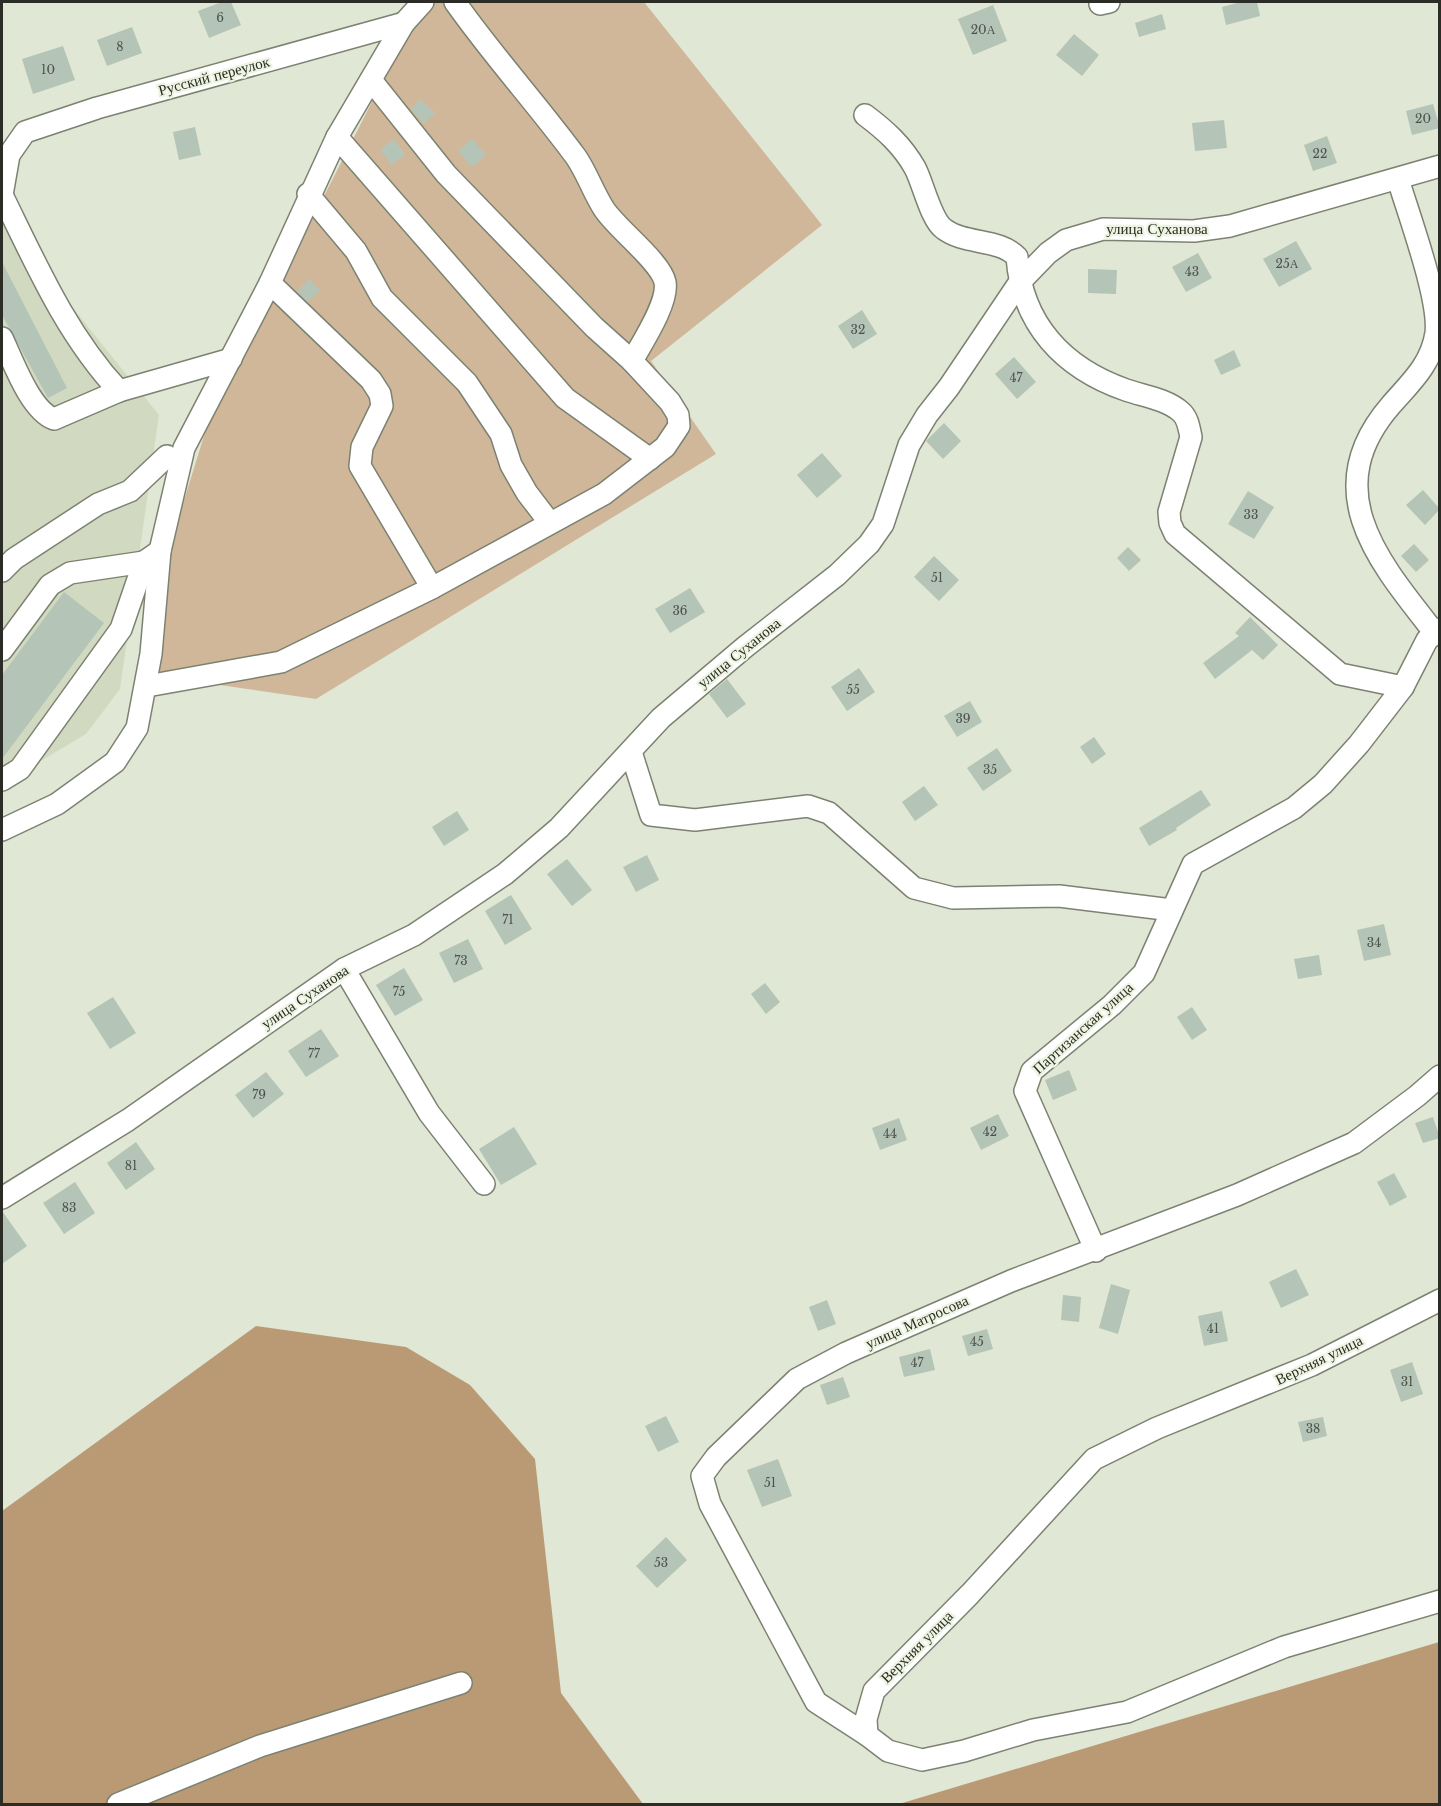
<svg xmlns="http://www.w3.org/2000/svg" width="1441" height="1806" font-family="'Libre Baskerville',serif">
  <rect width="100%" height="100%" fill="#e0e7d4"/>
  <path fill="#d1dac1" d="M2 220 159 415 120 689 86 734 2 784Z"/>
  <path fill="#d1b79a" d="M430 2H644L822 225 651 361 716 454 316 699 158 676 169 549 207 426 409 29Z"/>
  <g fill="#ba9a75">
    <path d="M256 1326 406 1347 470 1385 535 1459 561 1693 643 1804H2V1511Z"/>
    <path d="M1439 1642V1804H899Z"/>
  </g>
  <g fill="#b4c4b7">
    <path d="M222 2H231L241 25 209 38 198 11Z"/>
    <path d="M1241 2H1257L1260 16 1226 25 1222 7Z"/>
    <path d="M993 5 1007 41 973 55 958 19Z"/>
    <path d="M1162 14 1166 29 1139 37 1135 23Z"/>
    <path d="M132 27 142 53 107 66 97 40Z"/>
    <path d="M1074 34 1099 55 1082 76 1056 55Z"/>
    <path d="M63 46 75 80 33 94 22 59Z"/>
    <path d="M420 99 435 113 424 124 411 109Z"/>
    <path d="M1433 104 1440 128 1412 135 1406 111Z"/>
    <path d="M1224 120 1227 148 1195 151 1192 123Z"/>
    <path d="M195 127 201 155 179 160 173 132Z"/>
    <path d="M1327 136 1337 163 1313 171 1304 145Z"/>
    <path d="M394 139 405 155 392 165 380 150Z"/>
    <path d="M472 139 486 155 472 167 458 151Z"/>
    <path d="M1296 241 1312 269 1279 287 1263 259Z"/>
    <path d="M1198 253 1212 278 1186 292 1172 267Z"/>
    <path d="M2 262 67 388 48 398 2 315Z"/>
    <path d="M1088 269 1117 270 1116 294 1088 293Z"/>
    <path d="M309 279 320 290 308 302 297 292Z"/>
    <path d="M862 310 877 334 853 349 838 326Z"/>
    <path d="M1234 350 1241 366 1221 375 1214 360Z"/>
    <path d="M1014 357 1036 382 1017 399 995 374Z"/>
    <path d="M944 423 961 441 943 459 926 441Z"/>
    <path d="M822 453 842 476 817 498 797 475Z"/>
    <path d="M1423 490 1440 509 1425 525 1406 505Z"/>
    <path d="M1248 491 1274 507 1254 539 1228 524Z"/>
    <path d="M1414 544 1429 560 1416 572 1401 556Z"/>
    <path d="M1128 547 1141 560 1129 571 1117 558Z"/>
    <path d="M934 556 959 580 939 601 914 577Z"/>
    <path d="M690 588 705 612 670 633 655 609Z"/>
    <path d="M64 592 104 623 2 759V675Z"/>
    <path d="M1250 617 1278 645 1263 660 1252 650 1215 679 1203 663 1239 636 1235 633Z"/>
    <path d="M859 668 875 692 847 711 831 687Z"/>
    <path d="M727 679 746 704 727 718 709 694Z"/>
    <path d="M970 701 982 722 957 737 944 716Z"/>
    <path d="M1094 737 1106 754 1092 764 1080 747Z"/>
    <path d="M997 748 1012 771 983 791 967 768Z"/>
    <path d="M924 786 938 805 915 821 902 802Z"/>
    <path d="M1201 790 1211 805 1176 828 1177 830 1149 846 1139 828Z"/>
    <path d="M457 811 469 830 444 846 432 827Z"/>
    <path d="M647 855 659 880 636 892 623 867Z"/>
    <path d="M567 859 592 890 572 906 547 874Z"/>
    <path d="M511 895 532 929 505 945 485 911Z"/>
    <path d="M1384 924 1391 955 1364 961 1357 930Z"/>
    <path d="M468 939 483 969 454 983 439 953Z"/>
    <path d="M1319 955 1322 975 1298 979 1294 959Z"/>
    <path d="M404 968 423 1000 395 1016 376 985Z"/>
    <path d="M765 983 780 1002 766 1014 751 994Z"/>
    <path d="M113 997 136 1033 110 1049 87 1013Z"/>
    <path d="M1192 1007 1207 1030 1192 1040 1177 1017Z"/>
    <path d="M321 1029 339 1056 306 1077 288 1051Z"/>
    <path d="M1069 1070 1077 1090 1053 1100 1045 1080Z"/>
    <path d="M266 1072 284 1094 253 1118 235 1095Z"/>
    <path d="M998 1114 1009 1136 981 1150 970 1128Z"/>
    <path d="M1433 1117 1440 1138 1423 1143 1415 1123Z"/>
    <path d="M899 1118 907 1140 880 1150 872 1128Z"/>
    <path d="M514 1127 537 1164 501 1185 479 1149Z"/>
    <path d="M136 1142 155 1169 126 1190 107 1163Z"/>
    <path d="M1394 1173 1407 1197 1390 1206 1377 1182Z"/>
    <path d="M75 1182 95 1213 64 1234 43 1203Z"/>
    <path d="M2 1211 27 1246 2 1264Z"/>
    <path d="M1296 1269 1309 1295 1281 1308 1269 1282Z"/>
    <path d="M1111 1284 1130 1290 1118 1334 1099 1328Z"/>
    <path d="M1063 1295 1081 1297 1079 1322 1061 1320Z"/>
    <path d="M827 1300 836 1324 818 1331 809 1307Z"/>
    <path d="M1222 1311 1228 1341 1204 1346 1198 1316Z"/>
    <path d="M987 1329 993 1349 968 1356 962 1336Z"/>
    <path d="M930 1349 935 1370 904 1377 899 1357Z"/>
    <path d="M1412 1362 1423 1394 1401 1402 1390 1370Z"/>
    <path d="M843 1377 850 1397 827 1405 820 1385Z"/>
    <path d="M666 1416 679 1442 658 1452 645 1426Z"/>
    <path d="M1323 1417 1327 1436 1303 1442 1298 1422Z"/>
    <path d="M778 1459 792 1496 762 1507 747 1470Z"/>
    <path d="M666 1537 687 1560 657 1588 636 1566Z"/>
  </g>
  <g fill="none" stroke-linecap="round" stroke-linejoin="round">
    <defs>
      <g id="minor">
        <path d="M455 2C493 56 537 104 576 157 587 173 593 192 604 209 617 229 661 262 665 282 669 302 642 343 632 361"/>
        <path d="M1100 4 1109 2"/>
        <path d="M865 115C885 130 902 145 915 168 923 183 931 220 944 229 965 245 999 238 1017 257 1022 324 1063 368 1126 390 1143 396 1167 399 1181 412 1188 418 1189 428 1191 437L1169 512 1170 523 1175 534 1340 674 1403 687"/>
        <path d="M337 137 565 398 650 459"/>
        <path d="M1398 179C1409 216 1440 299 1436 333 1431 365 1410 383 1391 405 1317 490 1378 561 1434 632"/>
        <path d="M308 194 356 251 382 298 467 383 501 434 511 465 527 493 550 523"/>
        <path d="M2 195 9 155 25 132 97 108 404 23"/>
        <path d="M2 195C36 264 66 334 119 391"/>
        <path d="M270 283 371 380 380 394 382 406 362 447 360 466 432 588"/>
        <path d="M2 338C13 361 30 410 54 419L119 391 231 359"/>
        <path d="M2 571 14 559 98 504 130 491 167 456"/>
        <path d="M2 650 50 585 70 573 144 562"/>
        <path d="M147 686 281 662 432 588 604 494 665 447 679 426 678 415 670 402 632 361 594 327 446 174 371 80"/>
        <path d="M631 752 651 815 695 820 808 806 829 813 914 888 953 898 1059 896 1172 910"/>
        <path d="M2 780 20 769 121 629 144 562 160 551"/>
        <path d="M2 830 57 804 115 762 137 728 151 654 160 551 184 448 270 283 337 137 404 23 423 2"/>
        <path d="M344 969 429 1113 484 1184"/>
        <path d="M2 1198 128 1120 344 969 414 935 505 874 559 828 661 718 745 647 837 575 869 544 883 524 909 445 927 415 949 387 1019 283 1048 253 1066 240 1103 229 1194 231 1230 226 1440 166"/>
        <path d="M1096 1251 1025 1091 1032 1071 1112 1005 1144 973 1193 864 1294 808 1323 784 1359 744 1403 687 1427 640 1440 629"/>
        <path d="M1440 1300 1312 1365 1157 1428 1094 1459 970 1594 874 1691 866 1719 867 1735 888 1751 922 1760 964 1751 1033 1730 1127 1712 1284 1647 1440 1601"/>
        <path d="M867 1735 816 1702 710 1504 702 1476 716 1457 797 1379 846 1353 1011 1281 1237 1195 1354 1143 1417 1096 1440 1076"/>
        <path d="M118 1804 260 1746 461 1683"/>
      </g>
    </defs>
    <use href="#minor" stroke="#7c8271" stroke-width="24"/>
    <use href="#minor" stroke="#fff" stroke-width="21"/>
  </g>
  <g text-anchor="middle" stroke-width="4.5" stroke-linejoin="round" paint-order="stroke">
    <g font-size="12" fill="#4c524a">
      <text x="220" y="22">6</text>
      <text x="983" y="34">20А</text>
      <text x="120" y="51">8</text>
      <text x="48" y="74">10</text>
      <text x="1423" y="123">20</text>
      <text x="1320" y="158">22</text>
      <text x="1287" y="268">25А</text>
      <text x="1192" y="276">43</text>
      <text x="858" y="334">32</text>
      <text x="1016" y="382">47</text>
      <text x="1251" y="519">33</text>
      <text x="937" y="582">51</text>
      <text x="680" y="615">36</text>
      <text x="853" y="694">55</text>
      <text x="963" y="723">39</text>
      <text x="990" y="774">35</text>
      <text x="508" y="924">71</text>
      <text x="1374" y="947">34</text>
      <text x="461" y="965">73</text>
      <text x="399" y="996">75</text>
      <text x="314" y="1058">77</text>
      <text x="259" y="1099">79</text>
      <text x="990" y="1136">42</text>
      <text x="890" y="1138">44</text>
      <text x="131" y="1170">81</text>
      <text x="69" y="1212">83</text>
      <text x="1213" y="1333">41</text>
      <text x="977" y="1346">45</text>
      <text x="917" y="1367">47</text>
      <text x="1407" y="1386">31</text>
      <text x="1313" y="1433">38</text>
      <text x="770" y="1487">51</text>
      <text x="661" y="1567">53</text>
    </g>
    <g font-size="15" fill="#2a2c25" stroke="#edf4e1">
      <text transform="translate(214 76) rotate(-15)" y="5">Русский переулок</text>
      <text x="1157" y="234">улица Суханова</text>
      <text transform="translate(739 653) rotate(-39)" y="5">улица Суханова</text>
      <text transform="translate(305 997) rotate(-34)" y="5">улица Суханова</text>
      <text transform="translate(1083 1028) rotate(-42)" y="5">Партизанская улица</text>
      <text transform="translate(917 1322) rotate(-24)" y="5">улица Матросова</text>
      <text transform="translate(1319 1360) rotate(-26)" y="5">Верхняя улица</text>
      <text transform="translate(917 1647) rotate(-45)" y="5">Верхняя улица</text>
    </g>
  </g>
  <rect width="1441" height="1806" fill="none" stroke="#2a2c25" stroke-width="6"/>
</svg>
